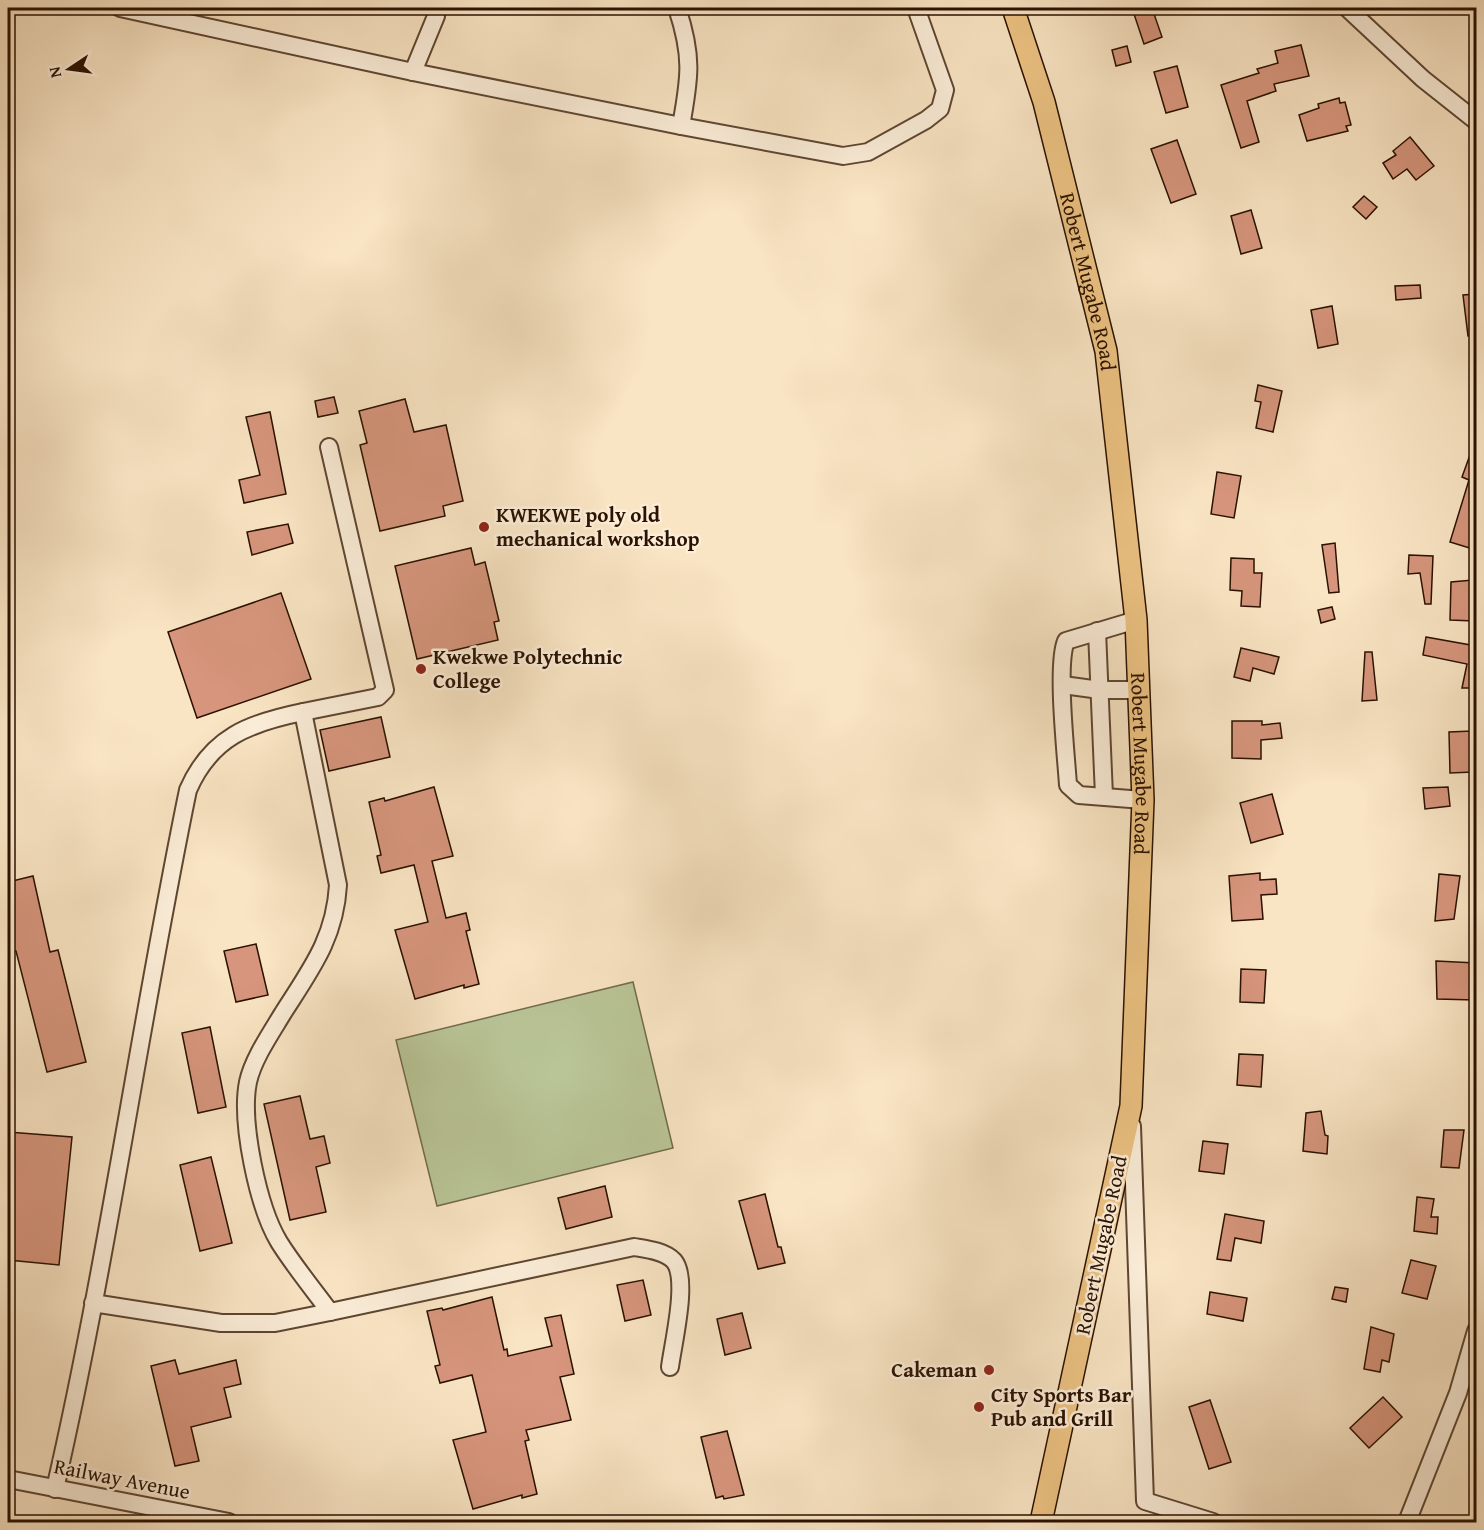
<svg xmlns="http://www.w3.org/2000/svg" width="1484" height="1530" font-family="'Gentium Book Plus',serif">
  <rect width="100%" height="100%" fill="#f9e4c3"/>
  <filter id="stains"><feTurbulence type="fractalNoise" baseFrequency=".00333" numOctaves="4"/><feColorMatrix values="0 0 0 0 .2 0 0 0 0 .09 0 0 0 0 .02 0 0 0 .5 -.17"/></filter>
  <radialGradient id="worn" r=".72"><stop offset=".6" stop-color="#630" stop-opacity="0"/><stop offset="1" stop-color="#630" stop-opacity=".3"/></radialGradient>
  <path fill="#b9c597" stroke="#726b4c" stroke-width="1.5" d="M633 982 673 1148 437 1206 396 1040Z"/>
  <g fill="#d6957c" stroke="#2a1100" stroke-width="1.5">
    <path d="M1152 8 1162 37 1144 44 1134 14Z"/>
    <path d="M1301 45 1309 76 1274 84 1276 91 1247 101 1259 142 1241 148 1221 85 1259 73 1257 69 1278 63 1275 51Z"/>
    <path d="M1127 46 1131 62 1116 66 1112 50Z"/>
    <path d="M1177 66 1188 107 1166 113 1154 72Z"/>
    <path d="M1339 98 1340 103 1345 102 1351 125 1346 126 1348 131 1307 141 1299 115 1319 108 1318 104Z"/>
    <path d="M1410 137 1434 166 1416 180 1407 169 1393 179 1383 163 1396 155 1393 151Z"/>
    <path d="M1177 140 1196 194 1171 203 1151 149Z"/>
    <path d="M1364 196 1377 207 1366 219 1353 207Z"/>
    <path d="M1251 210 1262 248 1241 254 1231 216Z"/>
    <path d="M1420 285 1421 298 1396 300 1395 286Z"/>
    <path d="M1476 294V335L1468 336 1463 295Z"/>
    <path d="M1332 306 1338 344 1318 348 1311 310Z"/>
    <path d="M1258 385 1282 391 1273 432 1256 428 1261 402 1255 401Z"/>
    <path d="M334 397 338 413 318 417 315 401Z"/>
    <path d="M405 399 414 432 446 425 463 501 443 506 445 516 380 531 360 445 367 443 359 411Z"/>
    <path d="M270 412 286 494 244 503 239 480 260 475 246 417Z"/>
    <path d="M1475 441H1476V550L1450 542 1469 480 1462 477Z"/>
    <path d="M1217 472 1241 476 1234 518 1211 514Z"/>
    <path d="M288 524 293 543 252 555 247 532Z"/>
    <path d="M1335 543 1339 592 1329 593 1322 545Z"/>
    <path d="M471 548 475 565 485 562 499 621 494 622 498 640 417 659 395 566Z"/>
    <path d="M1409 555 1433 556 1431 604H1425L1420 573 1408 574Z"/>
    <path d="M1231 558 1254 559V573H1262L1260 607 1241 606 1242 591 1230 590Z"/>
    <path d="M1473 580 1474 621 1450 620 1451 582Z"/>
    <path d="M281 593 311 679 197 718 168 632Z"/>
    <path d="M1332 607 1335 619 1321 623 1318 610Z"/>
    <path d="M1426 637 1476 646V688H1462L1467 664 1423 655Z"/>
    <path d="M1241 648 1279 657 1274 674 1253 668 1250 681 1234 677Z"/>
    <path d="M1365 652H1372L1377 700 1362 701Z"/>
    <path d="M381 717 390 757 329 771 320 730Z"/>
    <path d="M1232 721H1262V725L1280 723 1282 738 1261 740V759L1232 758Z"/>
    <path d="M1472 731 1473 772 1450 773 1449 732Z"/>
    <path d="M434 787 453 856 432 861 446 918 466 913 470 930 466 931 479 984 464 988V985L415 999 395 930 428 922 414 865 381 873 377 856 381 855 369 802 384 798 385 801Z"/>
    <path d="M1448 787 1450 806 1425 809 1423 788Z"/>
    <path d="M1272 794 1283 834 1251 843 1240 803Z"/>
    <path d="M1260 873V880L1276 879 1277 894 1261 895 1263 919 1232 921 1229 876Z"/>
    <path d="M1439 874 1460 876 1454 919 1435 921Z"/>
    <path d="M33 876 50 952 58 950 86 1062 47 1072 16 951 9 952 8 944V882Z"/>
    <path d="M256 944 268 995 236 1002 224 951Z"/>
    <path d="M1436 961 1476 963 1475 1000 1437 999Z"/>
    <path d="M1241 969 1266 970 1264 1003 1240 1002Z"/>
    <path d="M210 1027 226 1107 198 1113 182 1033Z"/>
    <path d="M1239 1054 1263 1055 1261 1087 1237 1085Z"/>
    <path d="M300 1096 310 1139 324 1136 330 1163 316 1167 326 1212 290 1220 264 1104Z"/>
    <path d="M1321 1111 1325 1135 1328 1136 1327 1154 1303 1151 1306 1113Z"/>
    <path d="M1444 1130H1464L1459 1168 1441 1167Z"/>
    <path d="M8 1132 72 1137 59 1265 8 1260Z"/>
    <path d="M1203 1141 1228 1144 1224 1174 1199 1171Z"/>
    <path d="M211 1157 232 1243 200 1251 180 1165Z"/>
    <path d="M605 1186 612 1217 566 1229 558 1198Z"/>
    <path d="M765 1194 778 1247H781L785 1263 758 1269 739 1201Z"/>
    <path d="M1417 1197 1434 1199 1431 1217H1438L1437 1234 1414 1231Z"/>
    <path d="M1225 1214 1264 1221 1261 1243 1235 1238 1231 1261 1217 1259Z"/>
    <path d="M1411 1260 1436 1266 1427 1299 1402 1293Z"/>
    <path d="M643 1280 651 1315 625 1321 617 1285Z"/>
    <path d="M1335 1287 1348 1289 1346 1302 1332 1299Z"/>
    <path d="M1210 1292 1247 1298 1243 1321 1207 1314Z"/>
    <path d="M492 1297 504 1350 507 1349 508 1356 552 1346 545 1318 561 1315 574 1374 560 1377 571 1420 526 1430 529 1440 525 1441 537 1494 522 1498V1495L473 1509 453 1440 486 1432 472 1375 440 1383 435 1366 440 1365 427 1311 442 1308 443 1310Z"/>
    <path d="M742 1313 751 1348 725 1355 717 1319Z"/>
    <path d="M1371 1327 1394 1334 1389 1362 1382 1360 1380 1372 1364 1369Z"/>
    <path d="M175 1360 179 1374 236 1360 241 1384 224 1388 231 1417 191 1427 199 1461 175 1466 151 1366Z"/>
    <path d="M1383 1397 1402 1417 1369 1448 1350 1428Z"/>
    <path d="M1210 1400 1231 1462 1209 1469 1189 1407Z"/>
    <path d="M727 1431 744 1495 724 1499 723 1496 716 1498 701 1437Z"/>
  </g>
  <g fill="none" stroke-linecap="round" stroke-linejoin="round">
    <defs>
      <g id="minor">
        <path d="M120 8 413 72 681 126 843 156 868 152 926 120 940 109 945 90 916 8"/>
        <path d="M677 8C693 56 690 77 681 126"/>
        <path d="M1347 8 1423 79 1476 121"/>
        <path d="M413 72 436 16V8"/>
        <path d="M1136 620 1066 641C1056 665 1066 754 1068 785L1079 795 1143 800"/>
        <path d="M1097 631 1104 796"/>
        <path d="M1063 685 1100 690H1140"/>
        <path d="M303 712 378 697 385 690 329 447"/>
        <path d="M1132 1126 1145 1501 1213 1522"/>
        <path d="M330 1312 634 1247C646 1249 665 1251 674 1261 689 1279 673 1343 670 1367"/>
        <path d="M8 1479 229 1522"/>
        <path d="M55 1489C108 1258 140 1022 188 790 211 737 249 723 303 712L338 885C335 938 311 969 283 1013 271 1033 253 1059 248 1082 240 1122 258 1207 279 1242 294 1266 313 1289 330 1312L275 1323H221L93 1303"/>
        <path d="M1407 1522 1458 1393 1476 1331"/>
      </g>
      <g id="major">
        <path id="s1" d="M1013 8 1044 102 1106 351 1136 620 1143 800 1131 1106 1041 1522"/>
      </g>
    </defs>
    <use href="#minor" stroke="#5e4631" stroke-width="20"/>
    <use href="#major" stroke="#2a1100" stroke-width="24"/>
    <use href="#minor" stroke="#fbedd8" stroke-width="16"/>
    <use href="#major" stroke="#ecc282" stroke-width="21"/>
  </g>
  <g fill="#8f2418" stroke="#fbedd8" stroke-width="2">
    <circle cx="484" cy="527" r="6"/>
    <circle cx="421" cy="669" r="6"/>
    <circle cx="989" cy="1370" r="6"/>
    <circle cx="979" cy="1407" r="6"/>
  </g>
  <g text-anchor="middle" stroke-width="5" stroke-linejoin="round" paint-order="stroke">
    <g font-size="21" fill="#2a1100" stroke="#fbedd8">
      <text dy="7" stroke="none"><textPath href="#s1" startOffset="284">Robert Mugabe Road</textPath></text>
      <text dy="7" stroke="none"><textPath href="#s1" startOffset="770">Robert Mugabe Road</textPath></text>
      <text transform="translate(1101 1245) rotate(-78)" y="7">Robert Mugabe Road</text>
      <text transform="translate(122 1479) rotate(11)" y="7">Railway Avenue</text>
    </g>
    <g font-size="21" font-weight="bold" fill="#2a1100" stroke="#fbedd8" text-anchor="start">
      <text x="496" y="522">KWEKWE poly old<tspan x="496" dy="24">mechanical workshop</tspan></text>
      <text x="433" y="664">Kwekwe Polytechnic<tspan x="433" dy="24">College</tspan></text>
      <text x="977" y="1377" text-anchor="end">Cakeman</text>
      <text x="991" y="1402">City Sports Bar<tspan x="991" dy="24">Pub and Grill</tspan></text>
    </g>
  </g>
  <rect width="1484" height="1530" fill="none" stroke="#f9e4c3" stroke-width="30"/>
  <rect x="9" y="9" width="1466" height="1512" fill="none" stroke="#2a1100" stroke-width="3"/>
  <rect x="15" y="15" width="1454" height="1500" fill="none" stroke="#2a1100" stroke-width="1.5"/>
  <g transform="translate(69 69) rotate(257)" stroke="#fbedd8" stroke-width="4.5" paint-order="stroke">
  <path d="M0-4.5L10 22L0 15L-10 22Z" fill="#2a1100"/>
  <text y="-9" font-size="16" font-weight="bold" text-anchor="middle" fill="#2a1100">N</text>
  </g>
  <rect width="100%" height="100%" filter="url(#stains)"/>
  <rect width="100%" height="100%" fill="url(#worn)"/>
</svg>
